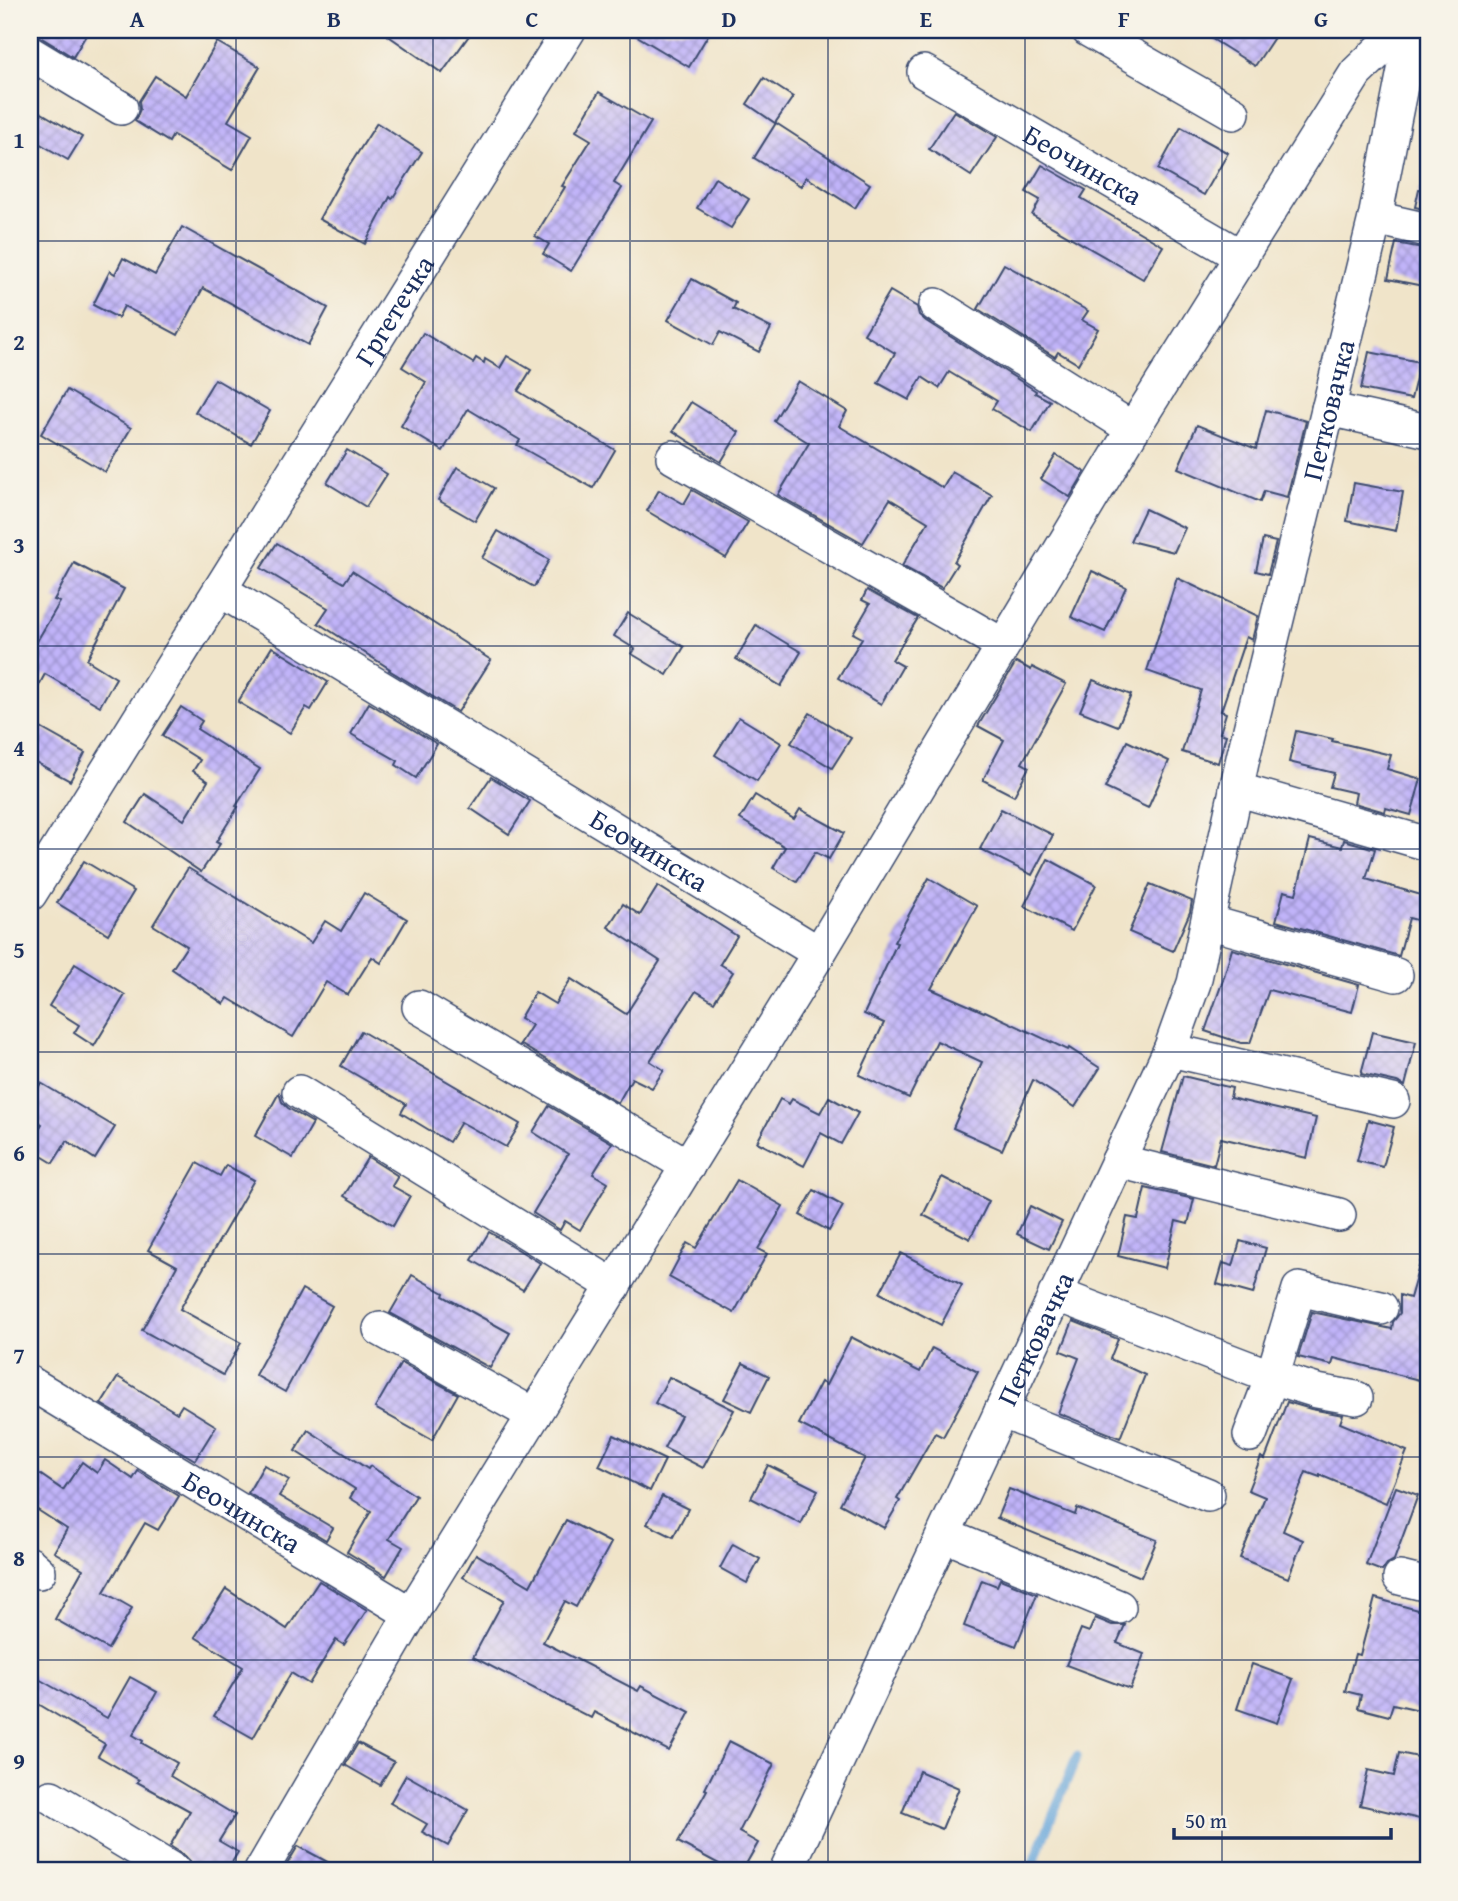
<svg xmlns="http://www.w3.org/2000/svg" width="1458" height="1901" font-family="'Gentium Book Plus',serif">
  <defs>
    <pattern id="building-cross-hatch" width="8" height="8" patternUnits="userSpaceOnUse" patternTransform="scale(1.75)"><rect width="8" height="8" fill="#c1b4f9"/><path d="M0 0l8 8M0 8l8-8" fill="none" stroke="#9c93cd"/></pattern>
  </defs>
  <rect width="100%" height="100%" fill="#f7f3e8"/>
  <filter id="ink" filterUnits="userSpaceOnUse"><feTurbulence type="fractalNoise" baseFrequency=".0143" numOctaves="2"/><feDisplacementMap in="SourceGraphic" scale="14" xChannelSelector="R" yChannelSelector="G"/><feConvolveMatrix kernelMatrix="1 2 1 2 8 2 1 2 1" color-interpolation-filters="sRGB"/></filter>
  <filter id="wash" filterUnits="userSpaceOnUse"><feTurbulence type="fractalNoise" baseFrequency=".00686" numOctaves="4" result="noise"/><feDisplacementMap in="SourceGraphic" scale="28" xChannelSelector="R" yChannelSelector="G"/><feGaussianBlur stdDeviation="1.57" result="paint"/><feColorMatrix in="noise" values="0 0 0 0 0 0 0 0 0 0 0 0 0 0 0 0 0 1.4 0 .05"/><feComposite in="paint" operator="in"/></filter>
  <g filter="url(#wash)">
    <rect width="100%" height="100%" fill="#f0e4c9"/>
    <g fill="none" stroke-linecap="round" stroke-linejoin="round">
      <path stroke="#68a6da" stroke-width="9" d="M1030 1871 1077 1756"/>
    </g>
    <g id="blocks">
      <g fill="url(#building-cross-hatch)">
        <path d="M30 30H89L73 57 40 37 30 34Z"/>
        <path d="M380 30H473L442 73Z"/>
        <path d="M627 30H711L689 67Z"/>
        <path d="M1198 30H1279L1255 66Z"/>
        <path d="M217 42 260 67 228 121 252 135 232 170 173 135 169 142 135 121 140 109 139 101 155 76 186 96Z"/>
        <path d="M764 78 793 97 775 123 747 104Z"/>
        <path d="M599 92 651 122 614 183 622 188 571 271 543 254 549 244 535 236 565 187 562 186 591 140 576 131Z"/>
        <path d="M30 106 82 137 68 160 30 138Z"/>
        <path d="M954 111 997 137 971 176 929 149Z"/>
        <path d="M377 123 422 152 392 199 390 197 365 244 319 219 344 174Z"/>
        <path d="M776 123 870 184 855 208 806 177 801 186 754 158Z"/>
        <path d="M1181 127 1228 153 1204 195 1158 169Z"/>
        <path d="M1042 165 1086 190 1081 198 1163 246 1143 279 1032 215 1040 200 1026 192Z"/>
        <path d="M715 178 749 199 731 228 697 208Z"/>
        <path d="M1419 189 1428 190V210L1415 207Z"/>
        <path d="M182 227 328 308 308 345 203 288 178 335 124 306 118 318 93 305 110 271 115 274 123 258 155 275Z"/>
        <path d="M1396 243 1428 249V287L1388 279Z"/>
        <path d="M1004 264 1088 311 1082 320 1098 329 1078 364 1058 352 1055 357 978 309Z"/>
        <path d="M692 279 736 303 733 309 771 328 759 352 720 332 713 345 668 320Z"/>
        <path d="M890 291 917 307 919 315 926 321 1036 391 1035 393 1050 401 1032 432 992 409 997 401 949 372 939 388 922 377 909 400 878 383 895 353 864 334Z"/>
        <path d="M423 333 473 363 476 358 484 363 485 359 500 368 507 356 531 370 518 391 615 450 593 488 517 445 520 440 468 409 443 451 401 426 426 382 402 367Z"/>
        <path d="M1369 352 1420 362 1411 399 1361 389Z"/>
        <path d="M215 379 270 411 251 444 195 412Z"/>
        <path d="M798 381 847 411 839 426 943 488 952 472 992 495 954 562 957 564 942 588 902 566 928 522 890 499 863 543 778 495 809 443 774 421Z"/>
        <path d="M67 390 131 428 105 472 41 434Z"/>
        <path d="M691 402 739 432 721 462 673 431Z"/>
        <path d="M1266 410 1306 421 1287 497 1264 491 1260 502 1178 468 1197 425 1256 449Z"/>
        <path d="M347 450 387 474 366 507 327 483Z"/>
        <path d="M1056 455 1085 472 1070 497 1041 479Z"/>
        <path d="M457 467 494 488 475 521 438 500Z"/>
        <path d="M1354 483 1403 492 1396 531 1347 521Z"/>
        <path d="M659 490 684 504 692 490 748 522 726 558 647 511Z"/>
        <path d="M1145 509 1185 528 1174 552 1130 541Z"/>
        <path d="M498 531 549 560 534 587 482 558Z"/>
        <path d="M1263 539 1276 542 1268 574 1256 571Z"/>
        <path d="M277 543 344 583 352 571 491 660 458 712 389 670 390 669 318 623 328 608 261 568Z"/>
        <path d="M74 563 124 589 87 660 116 678 100 706 45 674 30 702V653L60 602 54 600Z"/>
        <path d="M1092 571 1126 587 1105 632 1071 617Z"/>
        <path d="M1177 578 1258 616 1252 640 1246 637 1221 711 1226 713 1220 733 1226 735 1218 763 1182 752 1201 690 1147 671Z"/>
        <path d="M867 590 918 618 892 660 903 666 881 704 838 678 862 638 853 633 870 604 862 600Z"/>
        <path d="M628 613 684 647 667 675 632 654 635 649 614 636Z"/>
        <path d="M756 625 801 652 781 686 736 659Z"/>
        <path d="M272 647 328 682 311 710 306 707 290 733 238 702Z"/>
        <path d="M1016 662 1031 670 1032 667 1066 684 1022 763 1029 767 1014 796 983 780 1004 740 978 726Z"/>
        <path d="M1093 680 1131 695 1118 726 1080 711Z"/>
        <path d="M369 703 437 744 416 778 396 765 398 761 351 734Z"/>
        <path d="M181 707 202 721 197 729 260 769 236 806 238 807 216 842 220 844 201 872 127 822 145 794 184 820 208 781 193 771 200 760 162 736Z"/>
        <path d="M810 713 851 738 832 768 791 743Z"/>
        <path d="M739 717 781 743 757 781 715 755Z"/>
        <path d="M30 722 85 753 70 781 30 759Z"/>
        <path d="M1296 731 1333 739 1332 741 1391 755 1387 769 1421 779 1411 815 1386 808 1385 812 1354 803 1356 793 1330 787 1334 773 1289 762Z"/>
        <path d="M1127 741 1169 761 1148 808 1105 788Z"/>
        <path d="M491 777 530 801 509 834 470 808Z"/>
        <path d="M755 795 794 819 800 809 844 833 829 859 815 852 797 882 773 868 785 847 740 819Z"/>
        <path d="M1001 809 1053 835 1032 875 980 849Z"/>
        <path d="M1310 839 1342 847 1344 840 1375 849 1366 879 1428 897V923L1409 918 1399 956 1276 921 1284 891 1296 894Z"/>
        <path d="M1048 859 1096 885 1072 931 1024 906Z"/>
        <path d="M84 861 134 891 108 934 57 903Z"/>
        <path d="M188 868 311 943 325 921 341 931 364 893 407 919 381 963 372 957 348 995 326 982 293 1037 228 998 224 1004 172 969 187 946 153 925Z"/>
        <path d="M929 878 977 906 931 989 984 1012 985 1011 1068 1050 1069 1048 1100 1068 1075 1107 1033 1080 1002 1150 953 1128 982 1062 937 1041 909 1098 859 1075 884 1023 864 1014 897 943 894 942Z"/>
        <path d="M1150 884 1192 901 1190 912 1173 951 1129 932Z"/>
        <path d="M658 886 737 936 720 964 733 972 714 1002 696 991 650 1061 664 1070 652 1088 632 1078 618 1103 520 1044 532 1025 520 1018 535 992 555 1004 571 979 626 1014 660 961 608 927 623 904 640 915Z"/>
        <path d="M1232 949 1359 985 1352 1012 1269 990 1250 1043H1241L1205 1031 1223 980Z"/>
        <path d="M75 964 125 995 94 1046 74 1033 79 1025 49 1006Z"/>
        <path d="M361 1031 520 1124 506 1147 461 1122 449 1142 401 1113 406 1104 341 1066Z"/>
        <path d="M1372 1032 1416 1042 1405 1086 1397 1082 1361 1074Z"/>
        <path d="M1183 1076 1232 1088 1230 1098 1316 1118 1307 1158 1221 1138 1214 1165 1162 1152Z"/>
        <path d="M41 1083 115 1127 95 1159 67 1141 53 1163 30 1149V1143L42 1124 30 1116V1101Z"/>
        <path d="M279 1093 282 1102 288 1108 313 1123 293 1158 255 1136Z"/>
        <path d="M829 1097 858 1113 841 1144 821 1133 804 1166 757 1142 780 1099 789 1104 792 1099 820 1113Z"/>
        <path d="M549 1106 612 1143 593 1174 608 1183 580 1230 565 1221 560 1230 533 1213 568 1154 533 1132Z"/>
        <path d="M1368 1120 1394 1127 1383 1167 1357 1161Z"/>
        <path d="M368 1157 398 1176 392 1186 410 1196 393 1226 344 1196Z"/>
        <path d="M197 1163 220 1176 226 1165 254 1180 180 1309 241 1343 223 1375 142 1330 177 1266 148 1250Z"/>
        <path d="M942 1177 989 1201 970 1239 923 1215Z"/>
        <path d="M737 1180 783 1206 758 1249 767 1254 734 1313 669 1277 687 1243 696 1248Z"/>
        <path d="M1145 1188 1194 1199 1188 1224 1176 1221 1165 1268 1118 1256 1127 1217 1138 1219Z"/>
        <path d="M814 1190 843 1206 829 1231 800 1215Z"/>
        <path d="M1030 1206 1062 1222 1049 1249 1017 1234Z"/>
        <path d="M489 1232 540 1263 523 1290 472 1260Z"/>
        <path d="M1240 1241 1266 1248 1253 1294 1217 1284 1223 1263 1233 1266Z"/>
        <path d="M901 1253 962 1285 941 1325 880 1293Z"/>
        <path d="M1422 1256 1428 1257V1360L1423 1381 1334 1358 1332 1365 1298 1357 1312 1312 1392 1329 1393 1322 1400 1313V1295L1410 1298Z"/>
        <path d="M412 1275 444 1293 443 1296 510 1333 490 1368 390 1313Z"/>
        <path d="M302 1289 332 1306 285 1392 255 1375Z"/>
        <path d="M1073 1321 1118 1339 1110 1359 1145 1375 1120 1438 1058 1413 1079 1358 1061 1351Z"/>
        <path d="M851 1337 920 1372 932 1348 978 1372 943 1437 935 1433 897 1499 900 1501 884 1528 840 1504 865 1458 799 1424 821 1382 826 1385Z"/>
        <path d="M401 1363 458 1394 432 1440 375 1408Z"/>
        <path d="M743 1363 769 1376 751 1412 724 1399Z"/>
        <path d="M118 1377 177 1413 182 1405 216 1426 195 1460 101 1404Z"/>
        <path d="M669 1377 734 1410 703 1468 664 1448 681 1416 655 1403Z"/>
        <path d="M1287 1402 1311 1409 1343 1415 1340 1423 1407 1451 1386 1503 1320 1475V1477L1306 1472 1283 1531 1303 1540 1288 1578 1240 1558 1265 1497 1248 1490 1261 1457 1265 1459Z"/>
        <path d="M308 1430 368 1469 370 1466 416 1496 389 1539 403 1547 386 1576 347 1552 371 1511 350 1498 355 1489 295 1451Z"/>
        <path d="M614 1435 665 1460 650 1491 599 1466Z"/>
        <path d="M105 1460 133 1479 138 1471 179 1496 158 1530 145 1523 104 1592 132 1608 108 1649 55 1619 83 1569 54 1552 67 1529 30 1505V1485L38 1473 63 1490 82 1462 97 1473Z"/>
        <path d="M264 1465 289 1480 279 1496 333 1528 326 1540 248 1493Z"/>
        <path d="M768 1465 818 1490 801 1524 751 1498Z"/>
        <path d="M1396 1487 1418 1495 1394 1560 1387 1564 1382 1571 1366 1565Z"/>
        <path d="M1009 1489 1075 1515 1077 1508 1157 1540 1141 1577 997 1518Z"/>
        <path d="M662 1496 688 1509 673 1537 647 1524Z"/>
        <path d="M566 1520 611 1543 576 1607 565 1601 543 1642 638 1691 641 1686 690 1712 669 1751 594 1712 591 1718 473 1657 504 1600 463 1577 476 1554 530 1586Z"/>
        <path d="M733 1544 760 1559 747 1583 720 1568Z"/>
        <path d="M1000 1579 1037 1594 1016 1646 964 1626 982 1580 997 1586Z"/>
        <path d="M319 1581 367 1610 344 1645 336 1640 309 1684 291 1673 253 1738 214 1716 243 1667 195 1637 226 1589 287 1629Z"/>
        <path d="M1375 1598 1428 1613V1712L1393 1704 1389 1716 1358 1708 1361 1695 1345 1691 1355 1654 1360 1655Z"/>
        <path d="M1095 1618 1112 1625H1125L1117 1643 1144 1654 1130 1689 1066 1665 1081 1629 1089 1632Z"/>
        <path d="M1252 1664 1293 1679 1277 1723 1237 1709Z"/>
        <path d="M30 1674 107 1718 130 1677 157 1692 133 1735 143 1741 142 1743 177 1763 170 1776 235 1815 219 1841 238 1852 227 1871H193L190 1861 184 1855 170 1846 190 1811 137 1782 139 1780 98 1756 105 1744 30 1699Z"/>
        <path d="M729 1741 774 1764 739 1832 758 1843 742 1871H732L678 1842 707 1790 705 1789Z"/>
        <path d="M358 1743 394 1762 380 1785 345 1765Z"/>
        <path d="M1399 1753 1428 1759V1821L1360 1805 1368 1770 1394 1776Z"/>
        <path d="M919 1771 959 1788 942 1829 902 1813Z"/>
        <path d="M406 1775 468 1810 448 1846 422 1832 427 1824 390 1803Z"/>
        <path d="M298 1846 344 1871H283Z"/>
      </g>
    </g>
  </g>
  <g filter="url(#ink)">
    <use href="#blocks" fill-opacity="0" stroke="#3b4a6e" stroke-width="2"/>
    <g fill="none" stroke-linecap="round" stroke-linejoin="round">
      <defs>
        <g id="minor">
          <path d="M1088 30 1233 113"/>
          <path d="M30 53 121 108"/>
          <path id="s1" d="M924 72 1242 257"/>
          <path d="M1375 218 1428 230"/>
          <path d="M936 305 1133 429"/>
          <path d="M1328 409 1428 431"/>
          <path d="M673 457 1003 645"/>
          <path id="s2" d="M220 590 819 953"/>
          <path d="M1236 789 1428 844"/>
          <path id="s3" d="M30 894 569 30"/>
          <path d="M1208 922 1396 975"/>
          <path d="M419 1007 688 1166"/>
          <path d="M1170 1050 1393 1101"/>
          <path d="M299 1092 614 1286"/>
          <path d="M1118 1161 1339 1215"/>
          <path d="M1055 1294 1272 1377 1317 1391 1356 1398"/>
          <path d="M380 1329 534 1415"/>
          <path id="s4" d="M30 1383 411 1614"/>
          <path d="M1001 1411 1208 1495"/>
          <path d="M1250 1435 1272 1377 1299 1289 1381 1308"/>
          <path d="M944 1535 1119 1607"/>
          <path d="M30 1564 39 1572"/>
          <path d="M1400 1578 1428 1585"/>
          <path d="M51 1797 174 1871"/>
          <path d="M261 1871 411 1614 819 953 1133 429 1356 73 1381 49 1411 38"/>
          <path id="s5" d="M786 1871 1170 1050 1194 983 1243 758 1375 218 1412 30"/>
        </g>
      </defs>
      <use href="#minor" stroke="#3b4a6e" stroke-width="36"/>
      <use href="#minor" stroke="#fff" stroke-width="33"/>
    </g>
  </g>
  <path fill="none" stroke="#1b2f5e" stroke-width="2" stroke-opacity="0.55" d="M236 30V1871M433 30V1871M630 30V1871M828 30V1871M1025 30V1871M1222 30V1871M30 241H1428M30 444H1428M30 646H1428M30 849H1428M30 1052H1428M30 1254H1428M30 1457H1428M30 1660H1428"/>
  <g text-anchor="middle" stroke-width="6" stroke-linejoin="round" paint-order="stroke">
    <g font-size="28" fill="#1b2f5e" stroke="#f7f3e8">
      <text dy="10" stroke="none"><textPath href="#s1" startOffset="184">Беочинска</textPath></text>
      <text dy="10" stroke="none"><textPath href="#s3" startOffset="688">Гргетечка</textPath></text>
      <text dy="10" stroke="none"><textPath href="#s5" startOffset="1566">Петковачка</textPath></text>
      <text dy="10" stroke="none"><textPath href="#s2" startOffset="502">Беочинска</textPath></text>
      <text dy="10" stroke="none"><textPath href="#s5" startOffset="588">Петковачка</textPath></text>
      <text dy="10" stroke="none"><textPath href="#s4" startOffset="248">Беочинска</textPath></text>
    </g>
  </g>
  <rect width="1458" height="1901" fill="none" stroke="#f7f3e8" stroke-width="77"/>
  <path d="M1174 1828v10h217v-10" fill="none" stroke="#1b2f5e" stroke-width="3.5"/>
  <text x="1185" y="1828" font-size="21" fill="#1b2f5e" stroke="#f7f3e8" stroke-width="5" paint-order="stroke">50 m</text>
  <rect x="38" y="38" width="1382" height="1824" fill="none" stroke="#1b2f5e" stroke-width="2.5"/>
  <g font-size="23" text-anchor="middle" font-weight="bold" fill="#1b2f5e">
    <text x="137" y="27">A</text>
    <text x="334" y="27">B</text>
    <text x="532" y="27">C</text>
    <text x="729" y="27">D</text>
    <text x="926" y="27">E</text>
    <text x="1124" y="27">F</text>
    <text x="1321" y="27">G</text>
    <text x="19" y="148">1</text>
    <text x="19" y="350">2</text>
    <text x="19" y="553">3</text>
    <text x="19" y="756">4</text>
    <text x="19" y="958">5</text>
    <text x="19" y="1161">6</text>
    <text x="19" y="1364">7</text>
    <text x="19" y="1566">8</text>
    <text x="19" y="1769">9</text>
  </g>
</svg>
